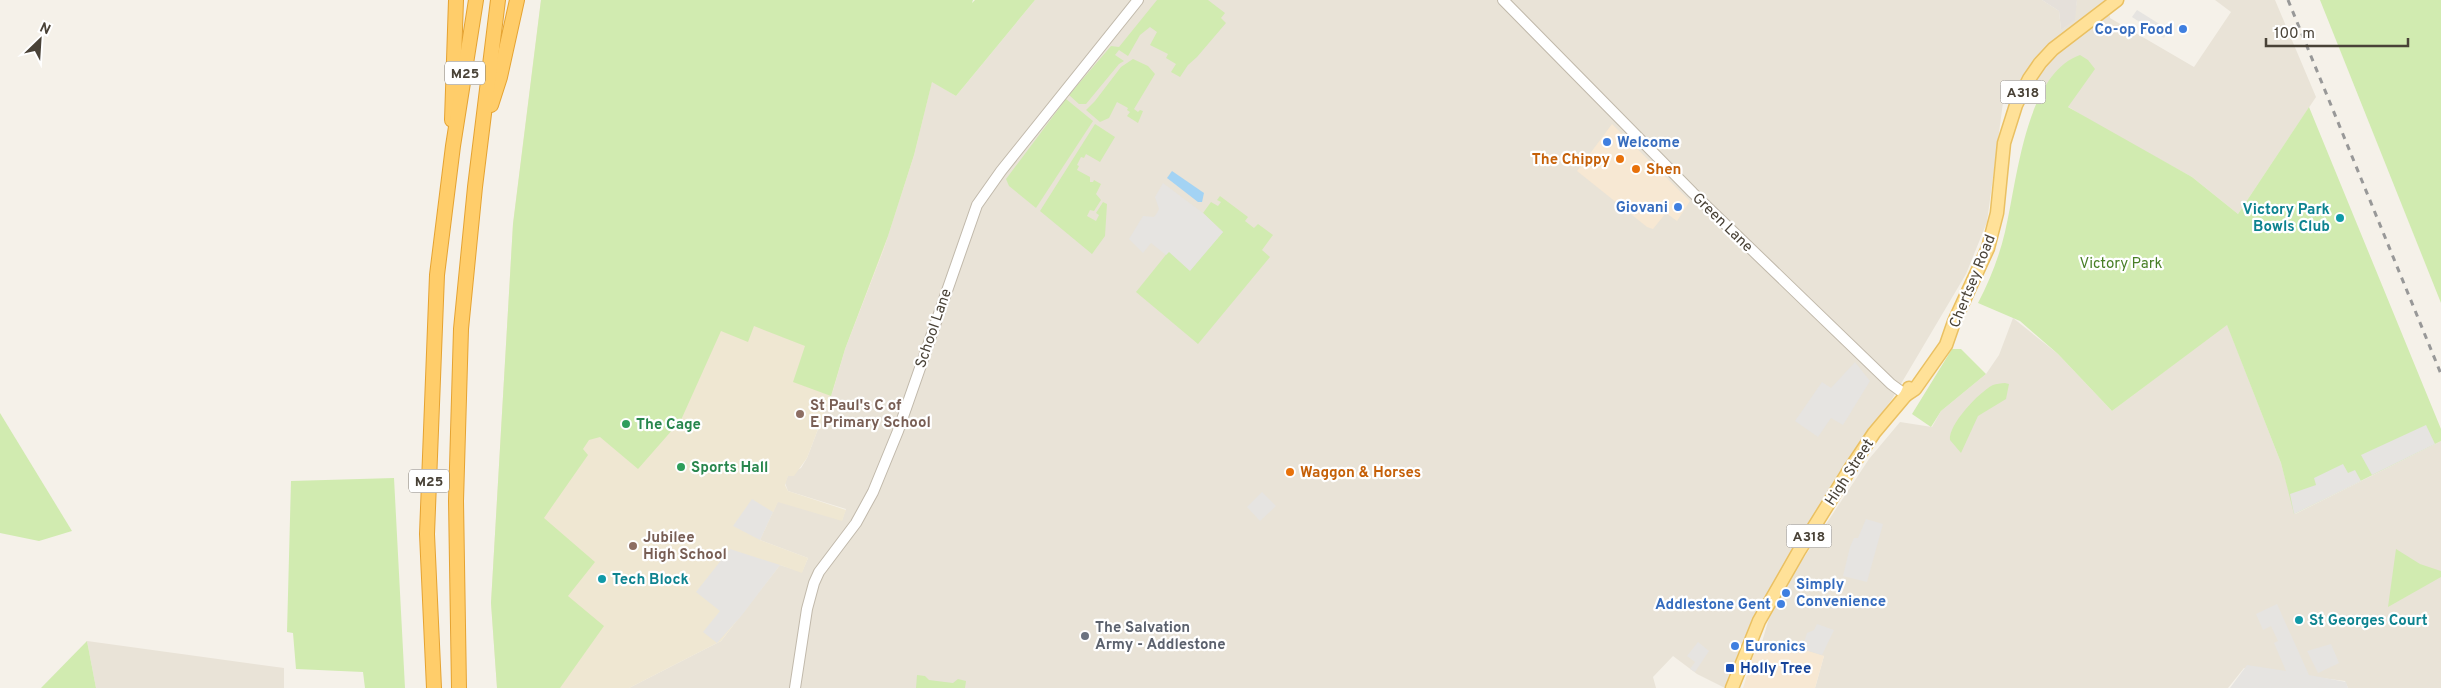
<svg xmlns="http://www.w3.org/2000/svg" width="2441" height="688" font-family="Overpass,sans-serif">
  <rect width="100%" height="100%" fill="#f5f1e9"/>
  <g fill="#e9e3d7">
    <path d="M1035 0H2042L2059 11 2061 30 2074 20 2077 0H2108L2110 18 2194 67 2231 12 2215 0H2275L2316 97 2238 214 2192 177 2099 126 2043 91 2013 80 2004 95 1987 222 1966 274 1892 399 1840 473 1743 640 1725 688 1697 674 1673 656 1653 677 1656 688H629L721 641 780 565 802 572 808 558 760 540 778 501 842 520 846 509 788 491 785 483 788 475 801 468 807 458 833 390 845 349 883 251 914 155 932 81 956 96Z"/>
    <path d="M2013 318 2058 354 2112 411 2227 324 2281 463 2295 514 2441 441V688H2348L2345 681 2244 668 2228 688H1815L1824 656 1798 653 1762 642 1770 615 1801 562 1869 459 1900 422 1932 427 1941 411 1986 374 1999 355Z"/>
    <path d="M87 641 284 668V688H96Z"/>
  </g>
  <g fill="#f7e8d3">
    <path d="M1612 124 1690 201 1677 221 1666 213 1653 229 1647 227 1577 171Z"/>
    <path d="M1762 642 1798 653 1802 649 1824 656 1815 688H1743L1753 656Z"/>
  </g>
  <path fill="#e5e0da" d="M2042 0H2077L2075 20 2061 30 2059 11Z"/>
  <path fill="#efe7d2" d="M541 0 932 81 914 155 883 251 845 349 833 390 807 458 794 476H788L785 485 788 491 846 510 842 521 778 502 760 540 808 558 802 573 780 565 721 641 629 688H497L491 603 513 224Z"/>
  <g fill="#d1ebb0">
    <path d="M541 0H973L972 3 975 0H1035L956 96 932 82 914 155 888 236 845 349 831 396 793 382 805 346 754 326 748 342 721 331 681 420 638 469 600 437 589 440 583 449 588 455 544 518 595 562 568 596 604 626 560 688H497L491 603 513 224Z"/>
    <path d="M1157 0H1208L1225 13 1221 18 1226 23 1197 57 1188 65 1180 77 1171 72 1176 64 1166 58 1168 54 1150 45 1157 32 1150 27 1140 35 1128 56 1119 50 1115 55 1124 61 1119 64 1086 104H1079L1069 95 1111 46 1119 47Z"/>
    <path d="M2320 0H2441V303Z"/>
    <path d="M2080 55 2088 60 2095 69 2068 107 2192 177 2238 214 2309 107 2441 429V441L2294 514 2281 463 2227 325 2112 411 2058 354 2020 321 1978 303C1990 280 1999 257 2005 232 2017 183 2025 74 2080 55Z"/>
    <path d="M1133 59 1148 66 1155 74 1134 109 1138 112 1140 110 1143 111 1138 123 1127 116 1130 112 1127 110 1128 108 1117 102 1109 118 1100 122 1086 110 1095 101 1121 67Z"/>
    <path d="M1066 99 1093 121 1036 208 1009 186 1006 179Z"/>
    <path d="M1095 124 1115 137 1100 162 1086 154 1084 158 1081 157 1077 165 1079 166 1077 170 1090 177V182H1093L1094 180 1101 184 1096 194 1101 200 1094 211 1090 210 1087 216 1096 221 1099 215 1096 213 1103 202 1107 204 1105 236 1092 254 1040 211Z"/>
    <path d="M1220 196 1248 217 1245 221 1254 228 1258 224 1273 235 1262 250 1270 257 1198 344 1136 292 1169 251 1190 270 1223 232 1203 213 1211 202 1218 206 1221 202 1217 200Z"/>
    <path d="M1952 349H1961L1986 374 1941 411 1931 427 1912 414Z"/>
    <path d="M2005 383 2009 384 2006 399 1978 416 1961 453 1950 440C1948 425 1979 392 1993 385 1996 384 2001 383 2005 383Z"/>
    <path d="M0 413 72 531 39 541 0 533Z"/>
    <path d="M394 478 405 688H365L363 672 296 669 293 633 287 632 291 481Z"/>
    <path d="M2396 549 2420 564 2441 571V577L2388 607Z"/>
    <path d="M87 641 96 688H41Z"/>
    <path d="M917 675 925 676 929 680 953 683 958 679 966 681 965 688H916Z"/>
  </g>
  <g fill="#e6e4e1">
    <path d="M2137 10 2169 30 2164 38 2132 17Z"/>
    <path d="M1163 183 1203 213 1223 232 1190 271 1169 252 1166 255 1151 243 1143 253 1129 239 1143 216 1154 217 1157 213 1159 209 1155 197Z"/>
    <path d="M1855 362 1870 381 1843 425 1831 418 1818 437 1795 421 1822 382 1831 388Z"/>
    <path d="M2426 425 2435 444 2372 475 2361 455Z"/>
    <path d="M2343 464 2348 473 2355 470 2361 481 2294 514 2290 494 2316 485 2314 478Z"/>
    <path d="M1262 492 1276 506 1260 521 1247 507Z"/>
    <path d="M752 499 773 512 760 540 733 526Z"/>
    <path d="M1866 519 1883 524 1867 582 1843 576 1850 547 1854 538H1858Z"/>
    <path d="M730 549 780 565 742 615 717 643 703 632 720 611 696 592Z"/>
    <path d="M2277 604 2309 675 2346 682 2348 688H2230L2247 665 2286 671 2274 643 2278 641 2271 626 2263 630 2256 614Z"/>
    <path d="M1817 624 1834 630 1822 655 1802 649 1807 633 1814 630Z"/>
    <path d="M1698 642 1709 651 1695 672 1690 669 1695 662 1687 656Z"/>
    <path d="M2331 644 2339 663 2318 673 2307 651Z"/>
  </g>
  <path fill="#a3d3f4" d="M1172 171 1204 193 1202 202H1198L1167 178Z"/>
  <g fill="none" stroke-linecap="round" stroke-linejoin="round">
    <defs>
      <g id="tertiary">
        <path d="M1503 0 1693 193 1891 384 1906 395"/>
        <path d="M795 688 807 609 814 583 819 572 856 523 873 492 898 431 977 205 1001 171 1138 0"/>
      </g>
      <g id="primary">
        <path d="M1906 395 1915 389 1946 345 1954 322 1988 248 1997 213 2004 143 2016 105 2029 79 2040 63 2053 49 2117 0"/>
        <path d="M1732 688 1759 621 1799 551 1850 469 1874 433 1906 395 1909 388"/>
      </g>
      <g id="motorway">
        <path d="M491 105 500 77 517 0"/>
        <path d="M452 120 456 0"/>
        <path d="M434 688 427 534 437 275 453 146 476 0"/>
        <path d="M459 688 456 501 461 329 475 187 498 0"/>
      </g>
    </defs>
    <use href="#tertiary" stroke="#c1b9ab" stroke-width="12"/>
    <use href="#primary" stroke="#eac062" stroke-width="15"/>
    <use href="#motorway" stroke="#e5a332" stroke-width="16"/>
    <use href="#tertiary" stroke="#fff" stroke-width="10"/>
    <use href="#primary" stroke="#ffe198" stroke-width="12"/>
    <use href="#motorway" stroke="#ffcd6a" stroke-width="14"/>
    <path stroke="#989898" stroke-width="3" stroke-dasharray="6 6" stroke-linecap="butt" d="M2288 0 2441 374"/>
  </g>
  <g fill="#3f7fe0" stroke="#fff" stroke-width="2">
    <circle cx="2183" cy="29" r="5"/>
    <circle cx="1607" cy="142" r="5"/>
    <circle cx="1678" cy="207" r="5"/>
    <circle cx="1786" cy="593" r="5"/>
    <circle cx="1781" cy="604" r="5"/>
    <circle cx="1735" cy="646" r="5"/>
  </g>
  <g fill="#e8710a" stroke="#fff" stroke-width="2">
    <circle cx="1620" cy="159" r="5"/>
    <circle cx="1636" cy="169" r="5"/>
    <circle cx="1290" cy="472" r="5"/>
  </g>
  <g fill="#0f9aa8" stroke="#fff" stroke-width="2">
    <circle cx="2340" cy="218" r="5"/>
    <circle cx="602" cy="579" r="5"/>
    <circle cx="2299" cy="620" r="5"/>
  </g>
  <g fill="#8d6e63" stroke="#fff" stroke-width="2">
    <circle cx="800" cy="414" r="5"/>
    <circle cx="633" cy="546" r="5"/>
  </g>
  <g fill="#2e9e5b" stroke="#fff" stroke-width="2">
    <circle cx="626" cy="424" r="5"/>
    <circle cx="681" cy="467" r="5"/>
  </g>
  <circle fill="#6b7280" stroke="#fff" stroke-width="2" cx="1085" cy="636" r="5"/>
  <rect fill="#1a4fb4" stroke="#fff" stroke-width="2" x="1725" y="663" width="10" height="10" rx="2.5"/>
  <g text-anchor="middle" stroke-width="4.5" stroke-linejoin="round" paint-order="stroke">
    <g fill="#fff" stroke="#807b73" stroke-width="1">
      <rect x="445" y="61.5" width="40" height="23" rx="4"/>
      <rect x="2000.5" y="80.5" width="45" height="23" rx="4"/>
      <rect x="409" y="469.5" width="40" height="23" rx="4"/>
      <rect x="1786.5" y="524.5" width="45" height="23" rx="4"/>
    </g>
    <g font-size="14" font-weight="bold" fill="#494237">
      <text x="465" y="78">M25</text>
      <text x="2023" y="97">A318</text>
      <text x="429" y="486">M25</text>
      <text x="1809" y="541">A318</text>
    </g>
    <g font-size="15" font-weight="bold" fill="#366cbe" stroke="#fff" text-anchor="end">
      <text x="2173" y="34">Co-op Food</text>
      <text x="1617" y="147" text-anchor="start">Welcome</text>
      <text x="1668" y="212">Giovani</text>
      <text x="1796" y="589" text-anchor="start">Simply<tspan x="1796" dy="17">Convenience</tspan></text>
      <text x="1771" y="609">Addlestone Gent</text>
      <text x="1745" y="651" text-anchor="start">Euronics</text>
    </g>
    <g font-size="15" font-weight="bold" fill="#c56008" stroke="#fff" text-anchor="start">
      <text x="1610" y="164" text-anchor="end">The Chippy</text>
      <text x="1646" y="174">Shen</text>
      <text x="1300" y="477">Waggon &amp; Horses</text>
    </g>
    <g font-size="15" font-weight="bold" fill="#0d838f" stroke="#fff" text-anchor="start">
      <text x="2330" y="214" text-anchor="end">Victory Park<tspan x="2330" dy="17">Bowls Club</tspan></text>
      <text x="612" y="584">Tech Block</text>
      <text x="2309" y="625">St Georges Court</text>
    </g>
    <g font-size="15" fill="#494237" stroke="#fff">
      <text transform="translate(1723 222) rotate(44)" y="5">Green Lane</text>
      <text transform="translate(1972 281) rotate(-68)" y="5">Chertsey Road</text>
      <text transform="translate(933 328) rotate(-71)" y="5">School Lane</text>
      <text transform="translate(1849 472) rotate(-57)" y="5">High Street</text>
    </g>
    <g font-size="15" fill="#487f26" stroke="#fff">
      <text x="2121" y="268">Victory Park</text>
    </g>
    <g font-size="15" font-weight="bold" fill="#785e54" stroke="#fff" text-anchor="start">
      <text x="810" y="410">St Paul's C of<tspan x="810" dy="17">E Primary School</tspan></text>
      <text x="643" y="542">Jubilee<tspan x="643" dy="17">High School</tspan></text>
    </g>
    <g font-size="15" font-weight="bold" fill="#27864d" stroke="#fff" text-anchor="start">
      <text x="636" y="429">The Cage</text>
      <text x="691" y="472">Sports Hall</text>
    </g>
    <g font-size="15" font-weight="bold" fill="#5b616d" stroke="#fff" text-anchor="start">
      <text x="1095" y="632">The Salvation<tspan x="1095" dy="17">Army - Addlestone</tspan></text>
    </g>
    <g font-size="15" font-weight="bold" fill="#164399" stroke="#fff" text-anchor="start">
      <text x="1740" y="673">Holly Tree</text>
    </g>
  </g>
  <g transform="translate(40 40) rotate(25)" stroke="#ffffff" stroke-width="4" paint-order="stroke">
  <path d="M0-4L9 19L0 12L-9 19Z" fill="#494237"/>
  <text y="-8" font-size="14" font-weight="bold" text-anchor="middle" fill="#494237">N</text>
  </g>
  <path d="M2266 38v8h142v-8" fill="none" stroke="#494237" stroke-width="2.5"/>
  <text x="2274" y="38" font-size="15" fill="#494237" stroke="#ffffff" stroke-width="4" paint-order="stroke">100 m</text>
</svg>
